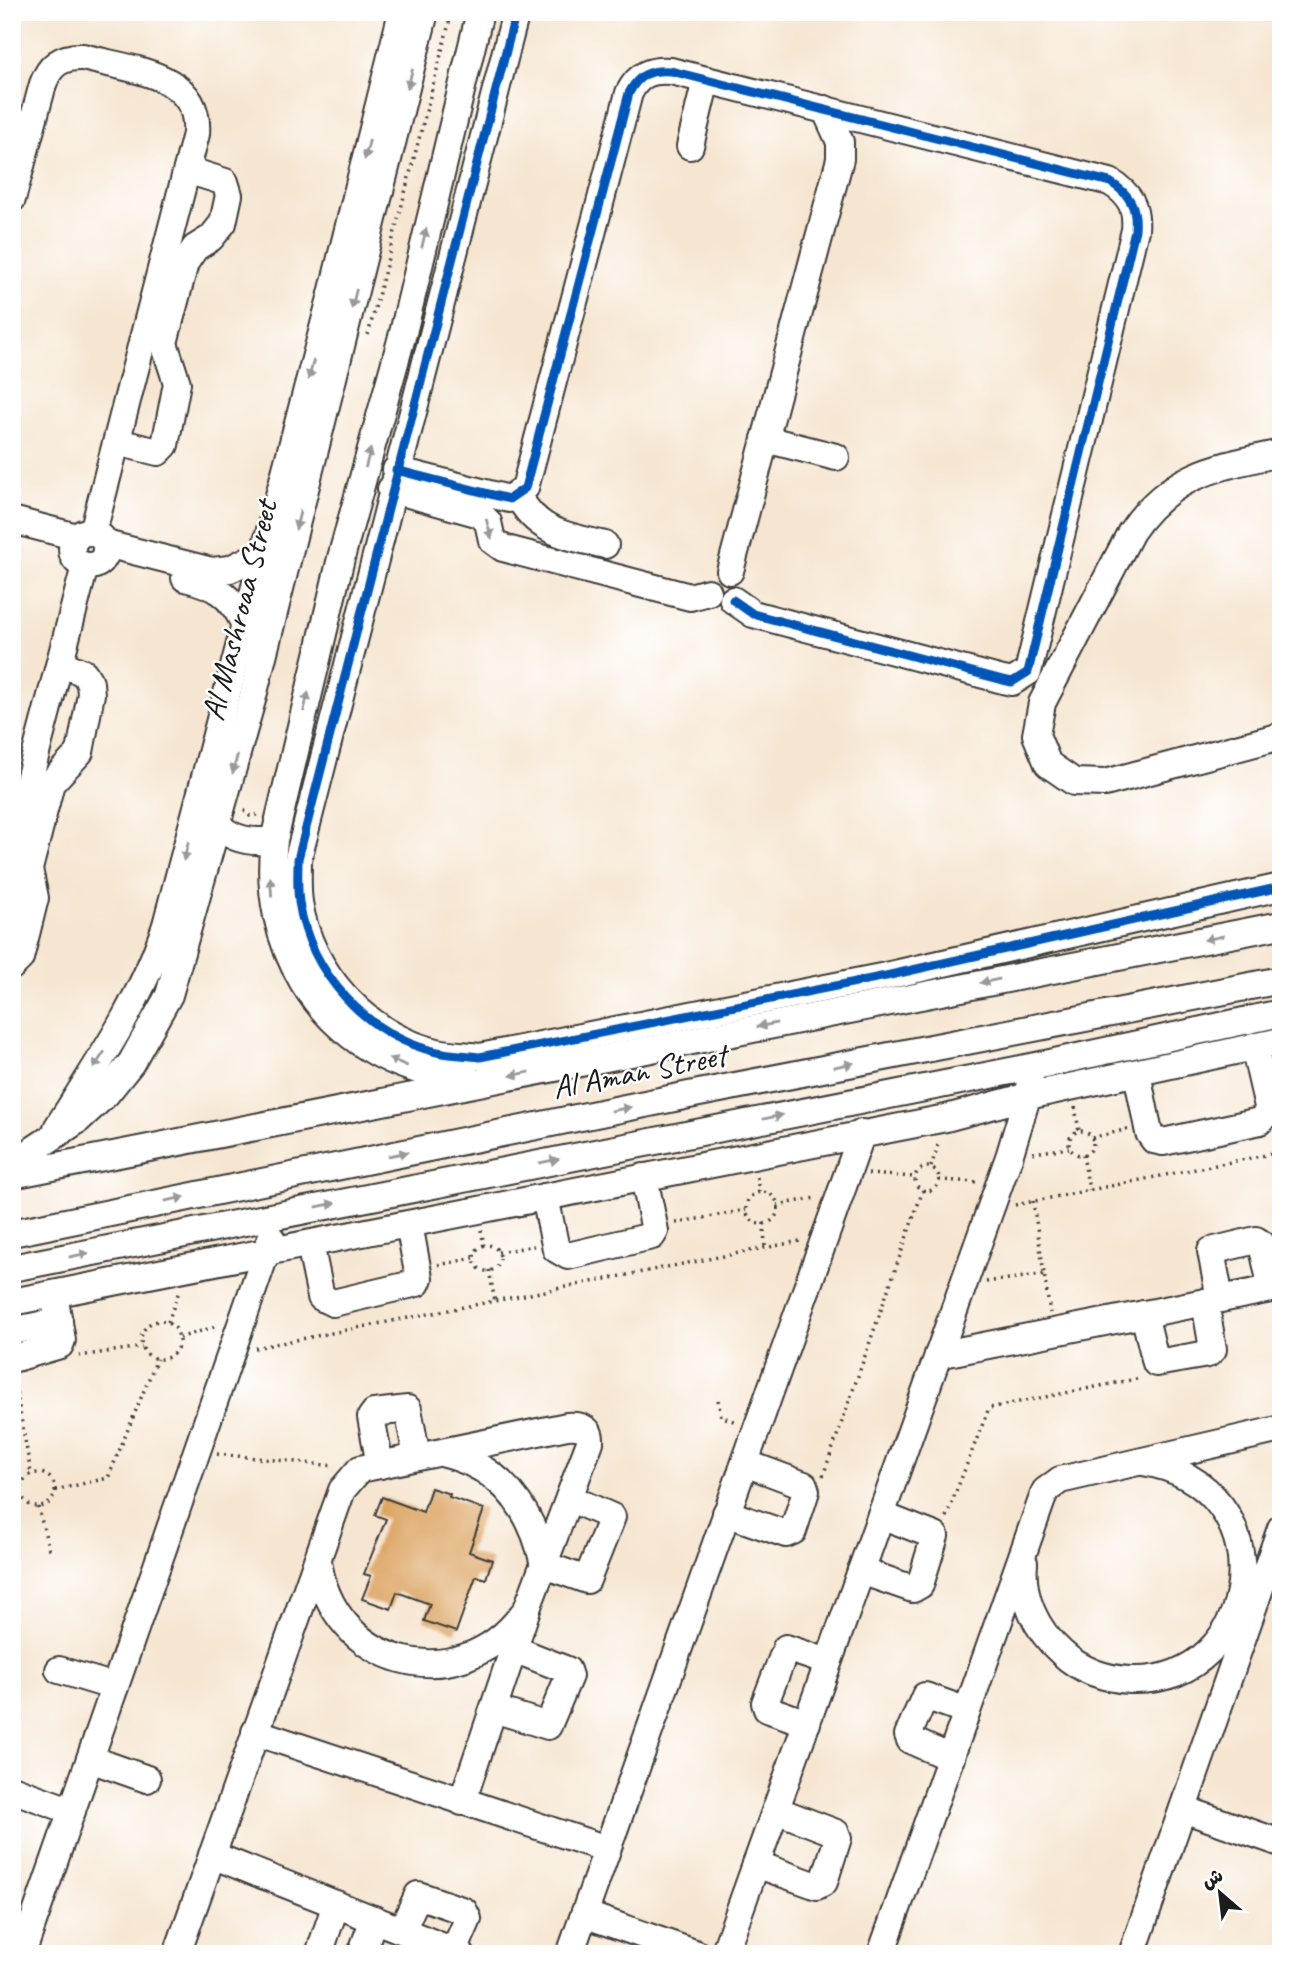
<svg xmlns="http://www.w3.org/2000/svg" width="1293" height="1966" font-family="Caveat,'Playpen Sans Arabic',sans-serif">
  <rect width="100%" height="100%" fill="#fff"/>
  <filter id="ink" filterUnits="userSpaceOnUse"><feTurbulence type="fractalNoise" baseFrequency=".0143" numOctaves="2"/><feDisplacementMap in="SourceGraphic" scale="14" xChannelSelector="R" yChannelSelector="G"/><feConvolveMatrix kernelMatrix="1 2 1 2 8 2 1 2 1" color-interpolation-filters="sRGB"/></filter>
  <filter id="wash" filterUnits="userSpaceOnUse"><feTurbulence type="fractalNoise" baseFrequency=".00686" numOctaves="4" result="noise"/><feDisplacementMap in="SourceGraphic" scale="28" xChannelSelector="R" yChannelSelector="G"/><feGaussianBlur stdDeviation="1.57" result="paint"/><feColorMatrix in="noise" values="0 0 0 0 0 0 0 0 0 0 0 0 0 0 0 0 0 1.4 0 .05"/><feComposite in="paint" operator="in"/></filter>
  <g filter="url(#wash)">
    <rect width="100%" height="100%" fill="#f6e6d1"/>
    <g id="blocks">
      <path fill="#dda665" d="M431 1488 450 1494 449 1497 484 1509 469 1552 492 1560 486 1579 476 1576 456 1632 424 1621 430 1604 397 1592 391 1609 362 1599 371 1576 364 1574 386 1519 375 1515 382 1497 423 1512Z"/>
    </g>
  </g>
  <g filter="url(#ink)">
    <use href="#blocks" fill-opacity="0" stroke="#3d3a37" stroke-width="2"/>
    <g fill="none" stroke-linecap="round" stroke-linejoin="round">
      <defs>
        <g id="minor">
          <path d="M516 12 298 859C298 873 297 888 299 902 310 973 367 1036 437 1052 451 1055 466 1055 480 1057L886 976 1281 887"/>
          <path d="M690 146 706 80"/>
          <path d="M12 199 43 84C50 64 62 56 83 57 129 70 201 72 196 134L93 532"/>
          <path d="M765 439 836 457"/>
          <path d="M117 442 158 452 165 445 177 383 164 343 185 263 195 248 211 238 223 223 229 195 225 182 187 170"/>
          <path d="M1281 453C1216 467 1170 474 1131 532L1042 703 1036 735 1048 764 1074 782 1105 783 1281 736"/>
          <path d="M396 470 509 499 525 488 629 93C638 75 650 69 671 71L1110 182C1130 194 1137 207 1135 230L1028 672 1012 682 1003 680 753 614 733 600"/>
          <path d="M391 489 480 514 488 522 492 540 503 548 690 597 708 592"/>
          <path d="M518 495C536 533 568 536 605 545"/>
          <path d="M12 520 77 537"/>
          <circle cx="89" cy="549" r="17"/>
          <path d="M106 544 212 571 230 569 263 553"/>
          <path d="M730 571 840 159V142L825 109"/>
          <path d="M185 578C215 585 231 595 244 623"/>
          <path d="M218 825C233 841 253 843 274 840"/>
          <path d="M12 845 85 566"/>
          <path d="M12 966 20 958 35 898 29 869 51 783 80 752 91 694 90 683 84 673 60 663"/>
          <path d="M1137 1073 1149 1133 1154 1140 1163 1142 1260 1121 1269 1111 1254 1046"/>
          <path d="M466 1077C451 1075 433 1075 418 1070 317 1040 261 943 274 840L341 558 403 333 480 12"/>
          <path d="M57 1128C99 1062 142 999 166 925L331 298 402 12"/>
          <path d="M12 1164 78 1120 106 1094 131 1063 169 995 252 700 425 12"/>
          <path d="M12 1175 1281 925"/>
          <path d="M545 1197 556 1249 568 1256 652 1236 655 1231 644 1177"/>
          <path d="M12 1233 689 1095 1281 980"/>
          <path d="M310 1244 321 1297 333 1303 417 1283 419 1278 409 1224"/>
          <path d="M12 1268 1036 1066 1281 1013"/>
          <path d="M1220 1299 1211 1251 1256 1240 1262 1244 1272 1289"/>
          <path d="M12 1302 946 1118 1028 1096 1281 1041"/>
          <path d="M1144 1314 1156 1363 1208 1354 1213 1349 1205 1302"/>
          <path d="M12 1331 59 1321"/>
          <path d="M938 1355 1281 1287"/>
          <path d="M12 1359 60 1345 62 1340 54 1294"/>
          <path d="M442 1453C500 1466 532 1508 544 1565L587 1580 612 1517 569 1498"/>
          <path d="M380 1465 371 1417 374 1413 408 1409 417 1457"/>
          <path d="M726 1513 786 1534 793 1531 806 1491 804 1485 745 1463"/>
          <path d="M318 1560C331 1665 457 1701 522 1615"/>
          <path d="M1024 1563C1021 1598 1036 1630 1062 1653 1080 1670 1105 1679 1130 1680 1264 1685 1288 1485 1143 1462"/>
          <path d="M861 1571 913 1589 920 1585 935 1536 881 1515"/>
          <path d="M59 1670 115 1687"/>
          <path d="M494 1709 548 1726 569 1676 567 1670 514 1649"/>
          <path d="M807 1723 767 1709 765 1703 786 1648 828 1662"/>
          <path d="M255 1732 607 1849"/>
          <path d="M951 1758 910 1740 908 1735 925 1696 967 1711"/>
          <path d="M90 1759 147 1779"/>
          <path d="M12 1789 72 1811"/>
          <path d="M1183 1809 1281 1843"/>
          <path d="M212 1855 461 1954"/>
          <path d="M756 1864 817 1886 824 1882 838 1838 836 1833 776 1810"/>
          <path d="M584 1914 697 1954"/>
          <path d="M402 1930 418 1895 464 1911 468 1919 454 1951"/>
          <path d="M22 1954 271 1238"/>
          <path d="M177 1954 342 1490 360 1469 567 1426C579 1425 591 1427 590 1442L528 1606 462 1802"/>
          <path d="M319 1954 336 1904"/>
          <path d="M361 1954 374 1919"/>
          <path d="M570 1954 862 1133"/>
          <path d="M724 1954 1009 1157 1031 1084"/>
          <path d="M881 1954 1045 1491 1060 1480 1281 1429"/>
          <path d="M1132 1954 1281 1528"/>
        </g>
      </defs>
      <use href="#minor" stroke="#3d3a37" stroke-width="30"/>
      <g stroke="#3d3a37" stroke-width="3.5" stroke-dasharray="2 5" stroke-linecap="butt">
        <path d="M368 335 452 12"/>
        <path d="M244 810 250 816 257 815"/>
        <path d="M1075 1107 1079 1131"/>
        <circle cx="1081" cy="1143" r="12"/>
        <path d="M1092 1138 1128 1129"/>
        <path d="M1033 1153 1069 1148"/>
        <path d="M1083 1155 1089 1190"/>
        <circle cx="927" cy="1179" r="12"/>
        <path d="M931 1167 939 1142"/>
        <path d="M868 1174 915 1177"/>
        <path d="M757 1177 759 1192"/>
        <path d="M939 1180 979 1182"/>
        <circle cx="762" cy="1208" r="16"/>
        <path d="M1033 1201 1050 1313"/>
        <path d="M777 1205 816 1198"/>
        <path d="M1015 1205 1281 1152"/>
        <path d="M676 1223 746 1210"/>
        <path d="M764 1223 765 1249"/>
        <path d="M481 1230 484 1245"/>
        <circle cx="487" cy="1258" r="13"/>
        <path d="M498 1252 534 1246"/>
        <path d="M438 1265 474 1258"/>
        <path d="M489 1270 495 1302"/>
        <path d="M986 1282 1047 1274"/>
        <circle cx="160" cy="1340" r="19"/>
        <path d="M168 1322 179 1291"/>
        <path d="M179 1338 217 1326"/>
        <path d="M255 1348 800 1241"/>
        <path d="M79 1356 142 1347"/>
        <path d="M14 1379 31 1473"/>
        <path d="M718 1400 721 1416 738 1423"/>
        <path d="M217 1454 335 1466"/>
        <circle cx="38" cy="1490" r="17"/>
        <path d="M823 1476 923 1190"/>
        <path d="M55 1490 108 1478 157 1359"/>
        <path d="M12 1498 21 1496"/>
        <path d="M38 1507 50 1553"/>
        <path d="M946 1517 989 1408 1141 1378"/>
        <path d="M1271 1954 1281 1928"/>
      </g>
      <use href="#minor" stroke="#fff" stroke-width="26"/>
      <defs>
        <g id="cycleway">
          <path d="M516 12 298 859C298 873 297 888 299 902 310 973 367 1036 437 1052 451 1055 466 1055 480 1057L886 976 1281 887"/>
          <path d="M396 470 509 499 525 488 629 93C638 75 650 69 671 71L1110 182C1130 194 1137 207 1135 230L1028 672 1012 682 1003 680 753 614 733 600"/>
        </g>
      </defs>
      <use href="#cycleway" stroke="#fff" stroke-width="13"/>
      <use href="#cycleway" stroke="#0057b8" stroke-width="9"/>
    </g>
    <defs><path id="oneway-solid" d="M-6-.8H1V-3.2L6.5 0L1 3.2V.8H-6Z" transform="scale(1.75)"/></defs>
    <g fill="#999">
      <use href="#oneway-solid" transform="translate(410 79) rotate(104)"/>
      <use href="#oneway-solid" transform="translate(367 150) rotate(104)"/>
      <use href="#oneway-solid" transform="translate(424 238) rotate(-77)"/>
      <use href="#oneway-solid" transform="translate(354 299) rotate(104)"/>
      <use href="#oneway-solid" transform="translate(311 370) rotate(105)"/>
      <use href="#oneway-solid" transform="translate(368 458) rotate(-75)"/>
      <use href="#oneway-solid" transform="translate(298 520) rotate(104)"/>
      <use href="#oneway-solid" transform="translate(489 529) rotate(74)"/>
      <use href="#oneway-solid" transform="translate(306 702) rotate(-76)"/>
      <use href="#oneway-solid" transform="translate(235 764) rotate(105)"/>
      <use href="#oneway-solid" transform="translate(186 851) rotate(105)"/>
      <use href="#oneway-solid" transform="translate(271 887) rotate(-94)"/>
      <use href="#oneway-solid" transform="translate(1214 938) rotate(169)"/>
      <use href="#oneway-solid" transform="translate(990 981) rotate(169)"/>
      <use href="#oneway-solid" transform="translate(767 1025) rotate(169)"/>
      <use href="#oneway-solid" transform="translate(99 1060) rotate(124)"/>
      <use href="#oneway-solid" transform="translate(398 1062) rotate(-157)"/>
      <use href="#oneway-solid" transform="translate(844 1065) rotate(-11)"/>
      <use href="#oneway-solid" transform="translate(520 1074) rotate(169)"/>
      <use href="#oneway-solid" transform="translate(621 1109) rotate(-11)"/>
      <use href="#oneway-solid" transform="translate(773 1117) rotate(-11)"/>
      <use href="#oneway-solid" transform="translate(398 1154) rotate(-11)"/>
      <use href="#oneway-solid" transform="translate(549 1161) rotate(-11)"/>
      <use href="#oneway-solid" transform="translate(175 1199) rotate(-11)"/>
      <use href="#oneway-solid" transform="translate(326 1205) rotate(-11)"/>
      <use href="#oneway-solid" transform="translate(79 1255) rotate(-11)"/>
    </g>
  </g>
  <g text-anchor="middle" stroke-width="5" stroke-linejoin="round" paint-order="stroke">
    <g font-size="33" fill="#1c1c1c" stroke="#fff">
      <text transform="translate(238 610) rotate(-76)" y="12">Al Mashroaa Street</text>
      <text transform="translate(639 1070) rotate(-11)" y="12">Al Aman Street</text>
    </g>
  </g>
  <rect width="1293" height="1966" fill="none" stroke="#fff" stroke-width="42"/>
  <g transform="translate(1220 1893) rotate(332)" stroke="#ffffff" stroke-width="5" paint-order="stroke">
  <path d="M0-5L12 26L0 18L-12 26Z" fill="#1c1c1c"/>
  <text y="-10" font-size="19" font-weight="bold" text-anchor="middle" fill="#1c1c1c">ش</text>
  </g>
</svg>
